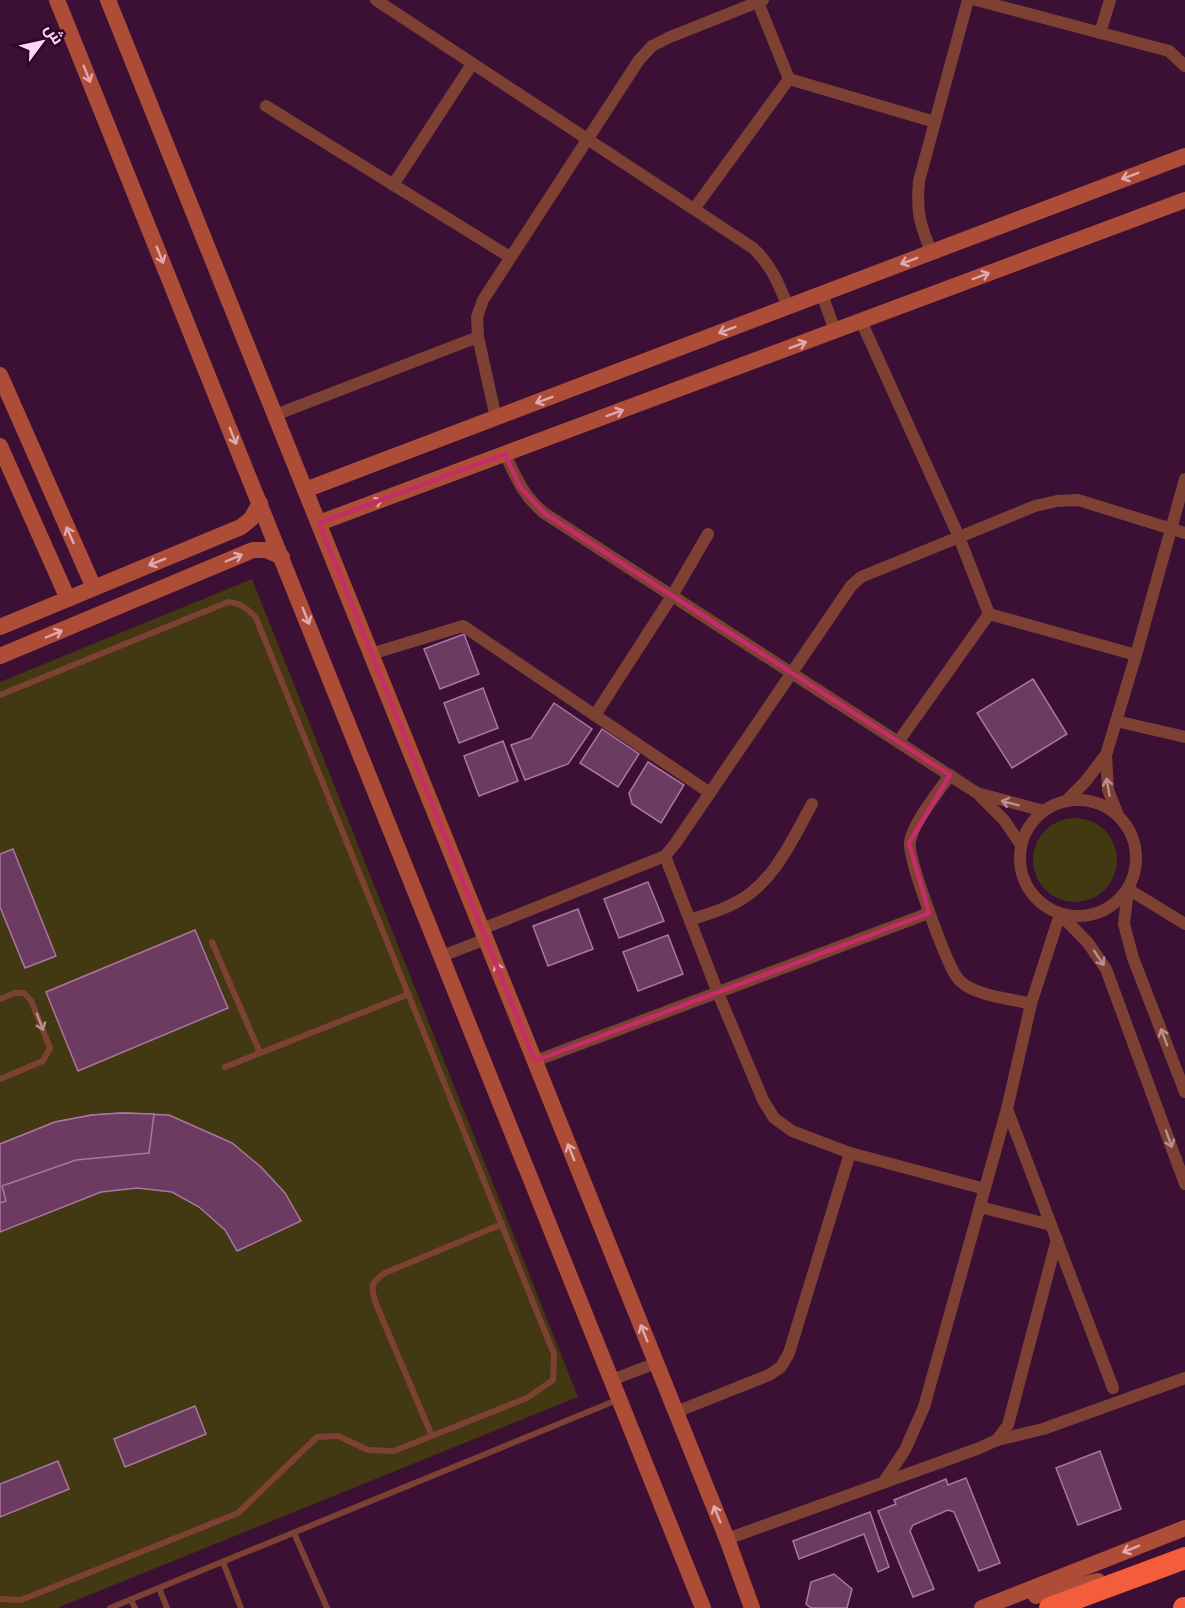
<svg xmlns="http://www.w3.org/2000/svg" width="1185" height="1608" font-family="'Sofia Sans Condensed',Cairo,sans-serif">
  <rect width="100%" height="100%" fill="#3c0f35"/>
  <g fill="#423812">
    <path d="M252 579 578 1397 57 1608H0V682Z"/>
    <circle cx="1075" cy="860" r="42"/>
  </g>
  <g fill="#6b3b62" stroke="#ab76a0" stroke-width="1.5">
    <path d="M464 634 479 674 440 689 424 649Z"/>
    <path d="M1033 679 1067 734 1012 768 977 713Z"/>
    <path d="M483 688 498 728 459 743 444 703Z"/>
    <path d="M554 703 592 729 568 764 525 780 511 745 531 738Z"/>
    <path d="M602 729 639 754 618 787 580 763Z"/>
    <path d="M503 741 518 781 479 796 464 756Z"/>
    <path d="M648 762 684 785 661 823 632 804 629 793Z"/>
    <path d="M13 849 56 956 25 968 0 907V854Z"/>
    <path d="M648 882 664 921 619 938 604 899Z"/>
    <path d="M578 909 593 949 548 966 533 926Z"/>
    <path d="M195 930 228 1008 78 1071 46 992Z"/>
    <path d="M668 935 683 974 638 991 623 952Z"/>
    <path d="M122 1113 169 1115 232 1143 261 1167 285 1193 301 1221 237 1251 225 1230 199 1207 172 1192 137 1188 101 1192 0 1232V1144L55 1122 92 1115Z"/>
    <path d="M122 1113 154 1114 149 1153 76 1160 2 1186 6 1201 0 1203V1144L55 1122 92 1115Z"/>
    <path d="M195 1406 206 1434 125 1467 114 1439Z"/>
    <path d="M1100 1451 1121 1509 1078 1525 1056 1468Z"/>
    <path d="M58 1461 69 1489 0 1517V1484Z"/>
    <path d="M966 1478 1000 1563 979 1571 954 1512 948 1510 913 1525 910 1531 934 1589 913 1597 878 1511 896 1504 894 1500 946 1479 948 1485Z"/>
    <path d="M870 1512 889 1567 878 1572 864 1534 799 1559 793 1541Z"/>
    <path d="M834 1574 852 1589 847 1608H811L806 1604 811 1582Z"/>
  </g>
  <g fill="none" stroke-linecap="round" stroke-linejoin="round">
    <g stroke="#7c4133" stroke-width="6">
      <path d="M0 695 228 602C241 603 248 609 256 618L554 1354 553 1380 527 1398 394 1451 368 1450 338 1436 317 1437 238 1513 21 1600 0 1599"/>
      <path d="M212 942 260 1053"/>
      <path d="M0 999 15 993H24L31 1000 50 1048 43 1061 0 1079"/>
      <path d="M225 1067 409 994"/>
      <path d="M432 1436 376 1304C371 1287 369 1284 385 1273L502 1224"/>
      <path d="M294 1533 327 1608"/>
      <path d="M223 1562 241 1608"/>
      <path d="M159 1588 167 1608"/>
      <path d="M131 1600 135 1608"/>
      <path d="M110 1608 617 1400"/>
    </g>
    <g stroke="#7c4133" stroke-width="12">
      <path d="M376 0 753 248C771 265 779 284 788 307"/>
      <path d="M757 0 789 79"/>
      <path d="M976 0 1169 51 1185 66"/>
      <path d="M1100 33 1110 0"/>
      <path d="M789 79 935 122"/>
      <path d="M266 106 510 257"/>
      <path d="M393 185 472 64"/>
      <path d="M694 209 789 79"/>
      <path d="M931 252C920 223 916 213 919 181L968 0"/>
      <path d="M822 294 835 331"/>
      <path d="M861 321 959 537 989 614"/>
      <path d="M275 415 478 337"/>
      <path d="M496 418 478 337 477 317 483 300 639 60 652 46 670 37 763 0"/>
      <path d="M505 454C517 479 522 494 544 513L977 793 1044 811"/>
      <path d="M989 614 1136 655"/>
      <path d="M371 654 463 626 710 793"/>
      <path d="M595 715 672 596 708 534"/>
      <path d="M1116 721 1185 737"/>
      <path d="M898 742 989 614"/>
      <path d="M950 775C939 791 912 824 910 842 907 857 946 961 956 976 958 979 962 983 965 985 981 996 1012 999 1031 1004"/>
      <path d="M980 796 1004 820 1021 845"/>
      <circle cx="1078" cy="858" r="58"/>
      <path d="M1066 801 1085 782 1105 756"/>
      <path d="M1118 815 1108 790 1106 755 1136 655 1185 479"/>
      <path d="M665 856 718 993 763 1100 774 1118 792 1131 850 1153 985 1189"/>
      <path d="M690 920C704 915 720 911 733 904 773 885 792 840 812 804"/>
      <path d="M1185 924 1128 889 1124 924 1133 958 1185 1092"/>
      <path d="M482 929 665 856 675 844 851 586 861 577 1035 506 1057 501 1078 500 1185 533"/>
      <path d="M442 956 486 939"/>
      <path d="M535 1061 929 913"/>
      <path d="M1007 1109 1113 1388"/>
      <path d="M980 1207 1051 1225"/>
      <path d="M612 1380 656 1363"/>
      <path d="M676 1412 769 1375 781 1367 789 1353 850 1153"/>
      <path d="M997 1440 1043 1429 1185 1378"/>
      <path d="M883 1483 905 1450 924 1407 1007 1109 1031 1004 1060 914 1088 943 1106 969 1185 1184"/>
      <path d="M727 1539 977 1449 997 1440 1008 1425 1057 1239"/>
    </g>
    <g stroke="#ad4d38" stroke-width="16">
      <path d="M57 0 703 1608"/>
      <path d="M108 0 727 1539 752 1608"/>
      <path d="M0 375 94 588"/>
      <path d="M0 446 68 599"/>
      <path d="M305 490 1185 156"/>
      <path d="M319 523 1185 200"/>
      <path d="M0 627 241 527 251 519 260 503"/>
      <path d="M0 656 253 550H266L282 557"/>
      <path d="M1036 1596 1098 1581"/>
      <path d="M982 1608 1185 1528"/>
    </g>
    <g stroke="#f45d3c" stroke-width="22">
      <path d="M1050 1608 1185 1558"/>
      <path d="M1184 1608H1185"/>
    </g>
  </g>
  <defs><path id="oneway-shaft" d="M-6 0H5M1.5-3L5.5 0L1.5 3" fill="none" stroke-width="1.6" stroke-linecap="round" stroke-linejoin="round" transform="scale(1.5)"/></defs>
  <g stroke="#dea9b1">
    <use href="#oneway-shaft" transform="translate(87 74) rotate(68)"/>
    <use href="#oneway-shaft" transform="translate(1130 176) rotate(159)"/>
    <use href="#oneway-shaft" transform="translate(160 255) rotate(68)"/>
    <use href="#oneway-shaft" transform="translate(909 261) rotate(159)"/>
    <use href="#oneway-shaft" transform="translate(981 276) rotate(-20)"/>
    <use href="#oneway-shaft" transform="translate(727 330) rotate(159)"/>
    <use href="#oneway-shaft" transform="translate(798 345) rotate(-20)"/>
    <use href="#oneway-shaft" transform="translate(544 400) rotate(159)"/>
    <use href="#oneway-shaft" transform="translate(615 413) rotate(-20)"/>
    <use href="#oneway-shaft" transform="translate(233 436) rotate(68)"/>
    <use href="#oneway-shaft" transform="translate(374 503) rotate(-20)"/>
    <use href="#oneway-shaft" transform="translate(70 535) rotate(-114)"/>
    <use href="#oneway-shaft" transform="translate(234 558) rotate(-23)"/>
    <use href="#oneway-shaft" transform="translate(157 562) rotate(158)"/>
    <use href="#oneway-shaft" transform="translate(306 616) rotate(68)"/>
    <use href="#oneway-shaft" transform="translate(54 634) rotate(-23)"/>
    <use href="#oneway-shaft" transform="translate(499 971) rotate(-112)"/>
    <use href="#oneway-shaft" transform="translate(571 1152) rotate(-112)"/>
    <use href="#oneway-shaft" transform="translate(644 1333) rotate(-112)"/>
    <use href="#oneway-shaft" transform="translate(717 1514) rotate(-112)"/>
    <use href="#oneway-shaft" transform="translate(1131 1549) rotate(158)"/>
  </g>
  <g stroke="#ba8e92">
    <use href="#oneway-shaft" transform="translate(1108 787) rotate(-100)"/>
    <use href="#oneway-shaft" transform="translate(1010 803) rotate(-165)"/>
    <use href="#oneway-shaft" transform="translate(1099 958) rotate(56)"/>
    <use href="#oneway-shaft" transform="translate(40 1022) rotate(69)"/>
    <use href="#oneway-shaft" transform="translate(1164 1037) rotate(-111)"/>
    <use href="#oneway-shaft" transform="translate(1169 1139) rotate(70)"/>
  </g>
  <path fill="none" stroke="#c72c6a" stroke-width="4.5" stroke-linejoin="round" d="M505 454 520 487 544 513 950 775 909 843 929 913 535 1061 319 523Z"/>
  <g transform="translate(42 42) rotate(57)" stroke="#31052b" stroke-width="4.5" paint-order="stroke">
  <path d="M0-4.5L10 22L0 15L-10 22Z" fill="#f8dbf2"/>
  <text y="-9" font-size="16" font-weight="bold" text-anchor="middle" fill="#f8dbf2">ش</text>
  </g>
</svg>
